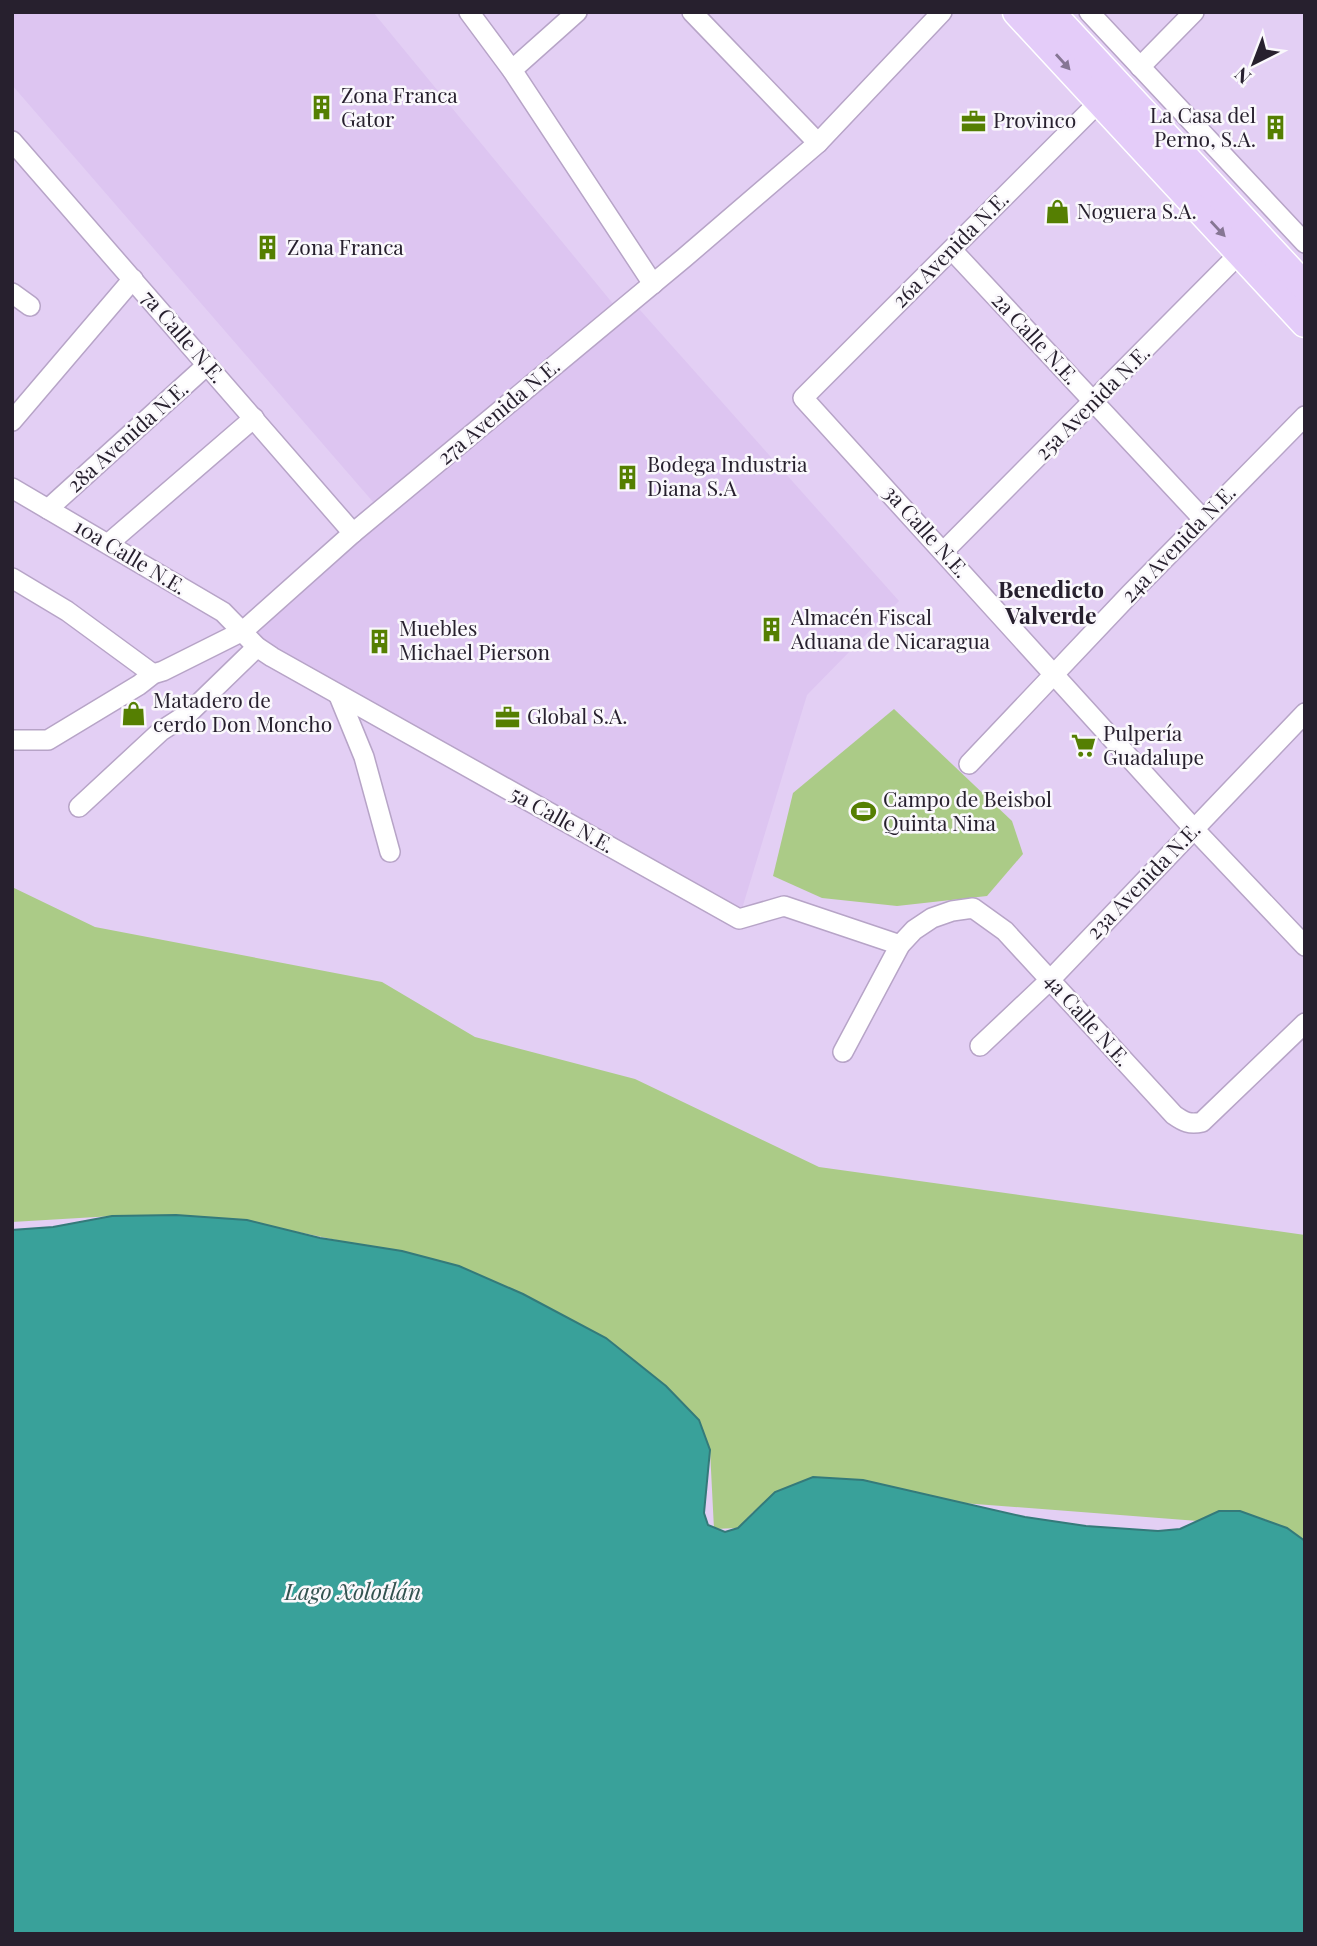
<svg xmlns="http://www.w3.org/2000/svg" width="1317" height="1946" font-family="'Playfair Display',serif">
  <rect width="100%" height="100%" fill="#e3cff4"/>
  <path fill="#ddc5f1" d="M12 12H373L619 311 632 301 899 601 807 695 741 912 243 631 380 510 12 85Z"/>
  <g fill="#abcb87">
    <path d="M894 709 1012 821 1023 854 987 896 897 906 822 898 773 876 793 793Z"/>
    <path d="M12 887 95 927 382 982 475 1037 635 1079 819 1167 1305 1235V1549L1265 1519 1198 1521 962 1503 844 1479 813 1477 753 1512 738 1528 714 1529 710 1450 459 1266 265 1225 113 1216 12 1222Z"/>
  </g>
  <path fill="#39a19a" stroke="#347a7a" stroke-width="2" d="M176 1215 247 1220 320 1238 402 1251 459 1266 523 1294 606 1338 666 1386 699 1420 710 1450 704 1513 708 1525 725 1532 738 1528 775 1492 813 1477 863 1480 1025 1517 1086 1526 1158 1531 1180 1529 1219 1511H1240L1287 1528 1305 1541V1934H12V1230L53 1227 112 1216Z"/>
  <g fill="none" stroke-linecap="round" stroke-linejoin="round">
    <defs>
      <g id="minor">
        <path d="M469 12 512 70 653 284"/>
        <path d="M692 12 818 143"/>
        <path d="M1089 12 1305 243"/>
        <path d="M1140 67 1194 12"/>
        <path d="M512 70 577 12"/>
        <path d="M1099 102 803 398 1194 829 1305 946"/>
        <path d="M12 141 353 533"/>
        <path d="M952 250 1203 519"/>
        <path d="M12 293 30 306"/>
        <path d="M12 421 133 279"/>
        <path d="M12 488 223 612 257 647 272 657 739 919 784 906 900 945"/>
        <path d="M48 509 207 365"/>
        <path d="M109 543 254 418"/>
        <path d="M944 551 1240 253"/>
        <path d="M12 578 67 611 153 674"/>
        <path d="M339 696 364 757 390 852"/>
        <path d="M12 740H48L139 685 153 674 163 671 243 631 353 533 684 258 818 143 942 12"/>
        <path d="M969 764 1130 594 1305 416"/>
        <path d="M79 807 161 731 189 713 257 647"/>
        <path d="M980 1046 1051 979 1305 713"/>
        <path d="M843 1052 900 945 914 930 932 918 952 911 973 908 1005 931 1174 1115C1184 1122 1190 1125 1202 1122L1305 1023"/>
      </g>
      <g id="highway">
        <path d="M1017 12 1305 323"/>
        <path d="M1050 12 1305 287"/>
      </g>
    </defs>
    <use href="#minor" stroke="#b7a4c7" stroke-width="22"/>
    <use href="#highway" stroke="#fff" stroke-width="31"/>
    <use href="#minor" stroke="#fff" stroke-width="19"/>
    <use href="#highway" stroke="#e4ccf9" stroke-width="28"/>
  </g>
  <defs><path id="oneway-solid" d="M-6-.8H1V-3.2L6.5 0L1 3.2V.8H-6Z" transform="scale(1.75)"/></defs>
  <g fill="#867694">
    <use href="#oneway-solid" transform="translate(1063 62) rotate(48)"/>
    <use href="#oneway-solid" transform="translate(1218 229) rotate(47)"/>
  </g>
  <defs>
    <symbol id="building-bare" viewBox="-9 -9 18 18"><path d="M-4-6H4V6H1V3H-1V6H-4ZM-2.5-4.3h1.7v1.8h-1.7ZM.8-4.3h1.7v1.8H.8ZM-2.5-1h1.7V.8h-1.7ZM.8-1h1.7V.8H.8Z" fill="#557f02" stroke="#faf8fc" stroke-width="2.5" paint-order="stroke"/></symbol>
    <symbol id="office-bare" viewBox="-9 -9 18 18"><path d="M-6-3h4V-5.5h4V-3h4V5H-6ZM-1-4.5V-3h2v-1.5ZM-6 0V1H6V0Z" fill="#557f02" stroke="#faf8fc" stroke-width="2.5" paint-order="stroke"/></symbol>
    <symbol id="shop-bare" viewBox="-9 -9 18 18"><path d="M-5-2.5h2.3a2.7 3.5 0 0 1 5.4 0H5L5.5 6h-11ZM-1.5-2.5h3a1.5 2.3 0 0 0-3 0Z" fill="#557f02" stroke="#faf8fc" stroke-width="2.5" paint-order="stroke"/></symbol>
    <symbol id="supermarket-bare" viewBox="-9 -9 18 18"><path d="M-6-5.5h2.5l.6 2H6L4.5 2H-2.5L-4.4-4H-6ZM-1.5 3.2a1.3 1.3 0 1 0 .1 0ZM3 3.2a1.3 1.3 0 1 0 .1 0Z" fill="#557f02" stroke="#faf8fc" stroke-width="2.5" paint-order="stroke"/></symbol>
    <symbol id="stadium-bare" viewBox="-9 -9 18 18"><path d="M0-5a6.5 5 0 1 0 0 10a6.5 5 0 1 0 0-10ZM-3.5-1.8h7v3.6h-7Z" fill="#557f02" stroke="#faf8fc" stroke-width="2.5" paint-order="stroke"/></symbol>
  </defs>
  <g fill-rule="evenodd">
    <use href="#building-bare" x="304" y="90" width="35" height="35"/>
    <use href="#office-bare" x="956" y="104" width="35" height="35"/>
    <use href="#building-bare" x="1258" y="110" width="35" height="35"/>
    <use href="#shop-bare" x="1040" y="194" width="35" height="35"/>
    <use href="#building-bare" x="250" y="230" width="35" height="35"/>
    <use href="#building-bare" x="610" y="460" width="35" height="35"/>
    <use href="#building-bare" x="754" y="612" width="35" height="35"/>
    <use href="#building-bare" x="362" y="624" width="35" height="35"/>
    <use href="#shop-bare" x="116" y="696" width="35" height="35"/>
    <use href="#office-bare" x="490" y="700" width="35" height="35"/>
    <use href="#supermarket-bare" x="1066" y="728" width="35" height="35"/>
    <use href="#stadium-bare" x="846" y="794" width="35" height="35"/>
  </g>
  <g text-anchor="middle" stroke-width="5" stroke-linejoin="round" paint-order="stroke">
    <g font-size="21" fill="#27202e" stroke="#faf8fc" text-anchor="start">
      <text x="341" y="103">Zona Franca<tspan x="341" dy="24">Gator</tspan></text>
      <text x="1256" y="123" text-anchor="end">La Casa del<tspan x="1256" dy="24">Perno, S.A.</tspan></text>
      <text x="993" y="128">Provinco</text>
      <text x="1077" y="219">Noguera S.A.</text>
      <text x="287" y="255">Zona Franca</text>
      <text x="647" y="472">Bodega Industria<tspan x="647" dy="24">Diana S.A</tspan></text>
      <text x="791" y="625">Almacén Fiscal<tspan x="791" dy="24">Aduana de Nicaragua</tspan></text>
      <text x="399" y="636">Muebles<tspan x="399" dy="24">Michael Pierson</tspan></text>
      <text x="153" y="708">Matadero de<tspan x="153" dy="24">cerdo Don Moncho</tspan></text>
      <text x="527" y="724">Global S.A.</text>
      <text x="1103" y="741">Pulpería<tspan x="1103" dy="24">Guadalupe</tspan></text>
      <text x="883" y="807">Campo de Beisbol<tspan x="883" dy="24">Quinta Nina</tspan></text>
    </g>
    <g font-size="21" fill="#27202e" stroke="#faf8fc">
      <text transform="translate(951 250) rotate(-45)" y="7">26a Avenida N.E.</text>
      <text transform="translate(183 337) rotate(49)" y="7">7a Calle N.E.</text>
      <text transform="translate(1035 339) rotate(47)" y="7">2a Calle N.E.</text>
      <text transform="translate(1093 403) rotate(-45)" y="7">25a Avenida N.E.</text>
      <text transform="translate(499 412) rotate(-40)" y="7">27a Avenida N.E.</text>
      <text transform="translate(128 437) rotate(-42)" y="7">28a Avenida N.E.</text>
      <text transform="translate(926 532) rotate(48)" y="7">3a Calle N.E.</text>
      <text transform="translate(1179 544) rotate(-46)" y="7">24a Avenida N.E.</text>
      <text transform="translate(130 557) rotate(31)" y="7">10a Calle N.E.</text>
      <text transform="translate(562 820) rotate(29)" y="7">5a Calle N.E.</text>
      <text transform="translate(1144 881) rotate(-46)" y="7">23a Avenida N.E.</text>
      <text transform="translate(1087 1020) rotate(48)" y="7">4a Calle N.E.</text>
    </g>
    <g font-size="23" font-weight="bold" fill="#27202e" stroke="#faf8fc">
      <text x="1051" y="598">Benedicto<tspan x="1051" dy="26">Valverde</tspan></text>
    </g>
    <g font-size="23" font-style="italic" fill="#335350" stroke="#faf8fc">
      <text x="353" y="1600">Lago Xolotlán</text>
    </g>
  </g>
  <rect width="1317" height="1946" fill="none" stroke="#27202e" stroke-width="28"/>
  <g transform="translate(1254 63) rotate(222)" stroke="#faf8fc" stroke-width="5" paint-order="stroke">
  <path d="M0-5L12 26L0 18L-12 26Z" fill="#27202e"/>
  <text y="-10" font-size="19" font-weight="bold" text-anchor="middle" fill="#27202e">N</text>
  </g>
</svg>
